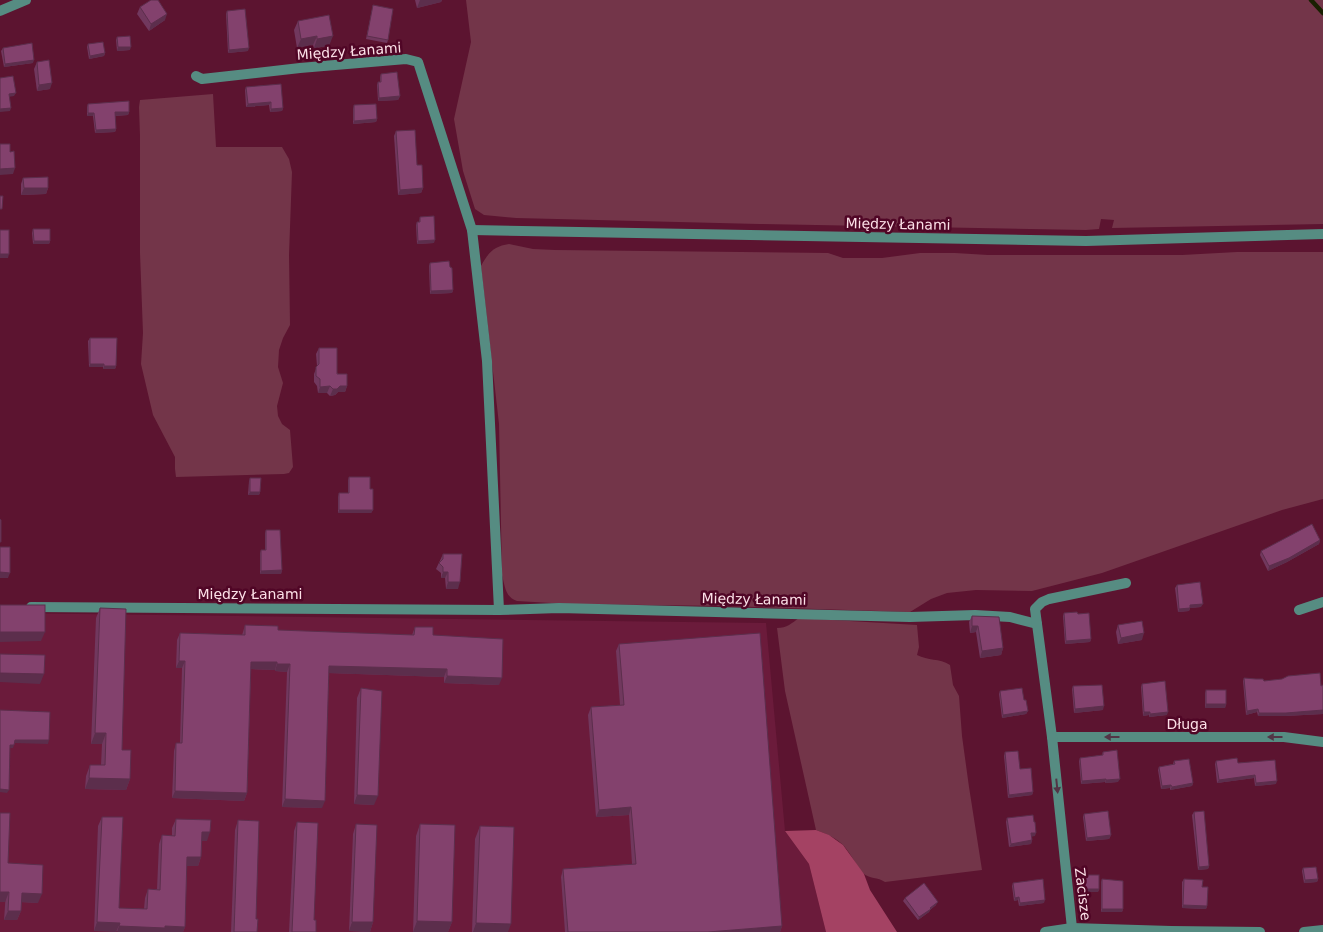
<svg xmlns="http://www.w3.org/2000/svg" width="1323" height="932" font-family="'DejaVu Sans',sans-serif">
  <rect width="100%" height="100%" fill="#5c1430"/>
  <path fill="#6b1b3b" d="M0 613 766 623 785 831 809 864 826 932H0Z"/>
  <g fill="#733549">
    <path d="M466 0H1323V224L1112 228 1114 220 1101 219 1099 229 1086 230 759 224 516 218 484 215 475 209 463 171 454 119 471 42Z"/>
    <path d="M213 94 216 147H282L289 159 292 172 289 255 290 325 283 338 279 350 278 367 283 383 277 406 278 416 282 424 290 430 293 467 289 473 284 474 176 477 175 469V457L153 415 141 364 143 333 140 253V136L139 107 140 100Z"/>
    <path d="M509 244 533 249 555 250 828 253 843 258H882L920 253H955L988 255H1182L1237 252H1323V499L1282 510 1102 573 1032 591 976 590 947 593 931 599 910 612 725 606 568 604 517 601C505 597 505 586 502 575L499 424 481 266C488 253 494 246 509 244Z"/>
    <path d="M799 618 917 625 919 647 917 655C928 661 939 658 950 665L953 685 959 696 962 736 969 787 982 870 885 882C878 877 869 879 863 873 856 865 851 854 844 846 837 838 826 834 816 830L785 691 777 628C787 628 792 623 799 618Z"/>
  </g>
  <path fill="#a44263" d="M816 830 829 835 843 845 864 874 870 890 897 932H826L809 864 785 831Z"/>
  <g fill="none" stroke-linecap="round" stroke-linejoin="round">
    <path stroke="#192001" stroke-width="4.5" d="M1311 0 1323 13"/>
    <g stroke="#568c82" stroke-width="10">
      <path d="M0 11 26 0"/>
      <path d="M196 76 202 79 300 68 406 59 418 62 472 230 487 361 499 610"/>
      <path d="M472 230 1086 241 1323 234"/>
      <path d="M31 607 499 610 559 608 910 617 975 615 1010 617 1037 624"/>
      <path d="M1299 610 1323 602"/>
      <path d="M1052 737H1284L1323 742"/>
      <path d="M1072 928 1052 737 1035 609 1042 602 1049 599 1126 583"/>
      <path d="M1045 932 1072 928 1171 931 1260 932"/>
      <path d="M1304 932 1323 930"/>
    </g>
  </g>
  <g fill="#71385e">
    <path d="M415 0H442L441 2 417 8Z"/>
    <path d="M373 5 388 40 387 43 366 39Z"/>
    <path d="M140 7 165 20 149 31 137 14Z"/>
    <path d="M227 11 248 51 228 53 226 14Z"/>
    <path d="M298 21 329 46 314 48 313 45 297 48 294 30Z"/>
    <path d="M117 37 130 50 117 51 116 40Z"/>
    <path d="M88 44 105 53 104 56 89 59 87 47Z"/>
    <path d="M3 48 33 63 4 67 1 51Z"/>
    <path d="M37 62 50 89 37 91 34 69Z"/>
    <path d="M381 74 400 96 398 100 378 101 377 85 378 82H380V77Z"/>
    <path d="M246 87 283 108 282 111 270 112 269 105 246 107 245 90Z"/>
    <path d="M88 104 129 112 128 115 115 116 116 129 115 132 95 133 93 116H87V107Z"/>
    <path d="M354 105 377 119 376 122 353 124V109Z"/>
    <path d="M396 131 417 165 423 188 421 193 398 195 394 136Z"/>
    <path d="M23 178 48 188 46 194 21 195V184Z"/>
    <path d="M420 217 434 243 417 244 416 225 417 222H419Z"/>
    <path d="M33 229 50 241 49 244H33L32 233Z"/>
    <path d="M430 263 450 267 453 290 452 293 430 294 429 266Z"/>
    <path d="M90 338 116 366 115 369H103V367H89L88 341Z"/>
    <path d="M319 348 347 386 345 392H338L335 395 330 396 327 393H318L317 386 314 382V374L317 366 316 354Z"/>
    <path d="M349 477 373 510 371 513H338V497L339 493H348V480Z"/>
    <path d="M250 478 260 492 259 495H248L249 481Z"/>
    <path d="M266 530 282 570 281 574H260V553L261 550H265V533Z"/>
    <path d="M1320 540 1319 544 1287 562 1268 571 1260 555 1261 551Z"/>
    <path d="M443 554 458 589H446L445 578H441V573L436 569Z"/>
    <path d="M1177 585 1201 607 1190 608 1189 611 1178 612 1175 588Z"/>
    <path d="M100 608 122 750 130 779 126 790 85 789 86 776 90 765H101L102 744H91L96 618Z"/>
    <path d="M1064 613 1078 614 1091 639 1090 642 1065 644 1063 616Z"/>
    <path d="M972 616 1003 648 1001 655 980 658 976 632 970 633 969 622Z"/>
    <path d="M245 625 278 630 412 635 415 627 433 635 499 685 444 683V677L329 673 322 808 282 807 287 672 275 671V670L251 669 247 793 244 801 172 798 174 751 176 743H180L182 668H176L177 640 180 633 242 635 243 632Z"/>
    <path d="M1118 625 1142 640 1118 644 1116 632Z"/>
    <path d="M619 644 782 926 780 932H565L561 877 563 869 632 864 629 815 596 817 588 715 591 707 620 705 616 651Z"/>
    <path d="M1244 678 1264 681 1323 685V714L1285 716H1258L1257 712 1246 715 1243 681Z"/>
    <path d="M1142 684 1167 715 1149 717V715L1143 716 1141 687Z"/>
    <path d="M1073 686 1103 710 1074 713 1072 689Z"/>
    <path d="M361 688 374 805 354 804 357 698Z"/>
    <path d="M1206 690 1226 704 1225 708H1205V693Z"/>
    <path d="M1000 691 1024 700 1028 711 1026 714 1002 718 999 694Z"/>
    <path d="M1005 752 1020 769 1033 792 1032 795 1008 798 1004 756Z"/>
    <path d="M1103 752 1118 782 1105 783V782L1081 784 1079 761 1080 758 1102 755Z"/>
    <path d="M1174 761 1193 783 1192 786 1170 790V788L1161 789 1158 770 1159 767 1173 764Z"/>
    <path d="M1216 761 1238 763 1276 784 1255 786 1254 778 1217 783 1215 764Z"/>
    <path d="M1194 812 1209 866 1208 869 1198 870 1192 815Z"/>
    <path d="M1084 814 1111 835 1109 839 1086 841 1083 817Z"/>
    <path d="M102 817 119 908 144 909 145 898 148 889H157L159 844 162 835 172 836V828L176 819 207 841H202L201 857 198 866H187L185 927 183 932 94 931 98 826Z"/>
    <path d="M1007 818 1035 836H1032V840L1031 844 1009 847 1006 822Z"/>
    <path d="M238 820 256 919 257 932H231L235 830Z"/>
    <path d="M297 822 314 920 316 932H289L294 831Z"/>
    <path d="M356 824 373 922 370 932 349 931 353 834Z"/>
    <path d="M420 824 452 922 448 932H413L416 836Z"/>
    <path d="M480 826 508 932H472L475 839Z"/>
    <path d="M8 863 38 903 21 902V911L17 920H4Z"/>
    <path d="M1303 868 1318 879 1317 882 1304 883 1302 871Z"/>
    <path d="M1081 875 1099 889 1098 892H1080V879Z"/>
    <path d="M1102 879 1123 909 1122 912H1101V882Z"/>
    <path d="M1184 879 1202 887 1207 906 1206 909 1182 908V882Z"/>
    <path d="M1013 883 1044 903 1019 906 1018 900 1014 901 1012 886Z"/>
    <path d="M905 898 936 905 930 910 929 912 918 920 903 901Z"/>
  </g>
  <g fill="#5c2e4c">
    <path d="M420 0H442L441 2 417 8Z"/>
    <path d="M167 14 165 20 149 31 151 24Z"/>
    <path d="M317 36 313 45 297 48 301 39Z"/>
    <path d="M333 36 329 46 314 48 317 39Z"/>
    <path d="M118 47H131L130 50 117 51Z"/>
    <path d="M249 48 248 51 228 53 229 50Z"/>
    <path d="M105 53 104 56 89 59 90 56Z"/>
    <path d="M34 60 33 63 4 67 5 64Z"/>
    <path d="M52 83 50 89 37 91 39 85Z"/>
    <path d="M16 93 14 96 8 97 9 94Z"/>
    <path d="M400 96 398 100 378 101 379 98Z"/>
    <path d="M271 102 269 105 246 107 248 104Z"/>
    <path d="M11 108 10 111 0 112V109Z"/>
    <path d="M283 108 282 111 270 112 271 109Z"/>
    <path d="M115 112H129L128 115 114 116Z"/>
    <path d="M88 113H94L93 116H87Z"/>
    <path d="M377 119 376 122 353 124 354 121Z"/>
    <path d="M116 129 115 132 95 133 96 130Z"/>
    <path d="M15 168 13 174 0 175V169Z"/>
    <path d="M24 188H48L46 194 21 195Z"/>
    <path d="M423 188 421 193 398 195 400 190Z"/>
    <path d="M435 240 434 243 417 244 418 241Z"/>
    <path d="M34 241H50L49 244H33Z"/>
    <path d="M0 254H9L8 258H0Z"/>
    <path d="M453 290 452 293 430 294 431 291Z"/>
    <path d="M90 364H104L103 367H89Z"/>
    <path d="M104 366H116L115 369H103Z"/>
    <path d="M330 386 327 393H318L320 387Z"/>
    <path d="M340 386H347L345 392H338L335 395 330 396 333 389Z"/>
    <path d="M250 492H260L259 495H248Z"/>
    <path d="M339 510H373L371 513H338Z"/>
    <path d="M1320 540 1319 544 1287 562 1268 571 1269 566Z"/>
    <path d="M282 570 281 574H260L261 571Z"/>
    <path d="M0 572 10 573 8 578H0Z"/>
    <path d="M443 572H448L445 578H441Z"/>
    <path d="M448 582H460L458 589H446Z"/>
    <path d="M1203 604 1201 607 1190 608 1189 611 1178 612 1179 609 1190 605Z"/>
    <path d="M972 626H978L976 632 970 633Z"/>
    <path d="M0 632H45L41 641 0 642Z"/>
    <path d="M1144 633 1142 640 1118 644 1121 638Z"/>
    <path d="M1091 639 1090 642 1065 644 1066 641Z"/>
    <path d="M1003 648 1001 655 980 658 982 651Z"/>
    <path d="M179 661H185L182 668H176Z"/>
    <path d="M251 662H277L275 670 248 669Z"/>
    <path d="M277 664H290L287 672 275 671Z"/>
    <path d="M329 666 447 669 444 677 326 673Z"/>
    <path d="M0 673 44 674 40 684 0 682Z"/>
    <path d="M447 676 502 678 499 685 444 683Z"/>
    <path d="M1206 704H1226L1225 708H1205Z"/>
    <path d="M1104 706 1103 710 1074 713 1075 709Z"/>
    <path d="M1258 709 1257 712 1246 715 1247 711Z"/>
    <path d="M1323 710V714L1285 716H1258L1259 713Z"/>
    <path d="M1028 711 1026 714 1002 718 1003 715Z"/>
    <path d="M1144 712H1150L1149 715 1143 716Z"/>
    <path d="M1168 712 1167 715 1149 717 1150 714Z"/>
    <path d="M95 733H106L102 744H91Z"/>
    <path d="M15 740H49L48 744 14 743Z"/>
    <path d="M10 745H14L13 748H9Z"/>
    <path d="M1255 775 1254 778 1217 783 1219 780Z"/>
    <path d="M89 778 130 779 126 790 85 789Z"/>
    <path d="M1106 779 1105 782 1081 784 1082 781Z"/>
    <path d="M1120 779 1118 782 1105 783 1106 780Z"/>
    <path d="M1277 781 1276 784 1255 786 1256 783Z"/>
    <path d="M1193 783 1192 786 1170 790 1172 787Z"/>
    <path d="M1171 785 1170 788 1161 789 1162 786Z"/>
    <path d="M0 789 9 790 7 793 0 792Z"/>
    <path d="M175 791 247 793 244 801 172 798Z"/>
    <path d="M1033 792 1032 795 1008 798 1009 795Z"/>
    <path d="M357 795 378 796 374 805 354 804Z"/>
    <path d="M285 799 325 801 322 808 282 807Z"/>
    <path d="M631 807 629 815 596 817 599 810Z"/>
    <path d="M202 832H210L207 841H199Z"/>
    <path d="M1031 833H1036L1035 836 1030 837Z"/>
    <path d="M1111 835 1109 839 1086 841 1087 838Z"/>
    <path d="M1032 840 1031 844 1009 847 1011 844Z"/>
    <path d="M187 857H201L198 866H184Z"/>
    <path d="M1209 866 1208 869 1198 870 1199 867Z"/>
    <path d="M1318 879 1317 882 1304 883 1305 880Z"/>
    <path d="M1081 889H1099L1098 892H1080Z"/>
    <path d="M0 892H9L5 902H0Z"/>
    <path d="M22 893 42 894 38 903 18 902Z"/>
    <path d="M1019 897 1018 900 1014 901 1015 898Z"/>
    <path d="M1045 900 1044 903 1019 906 1020 903Z"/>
    <path d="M938 902 936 905 930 910 929 912 918 920 919 917Z"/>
    <path d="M1183 905 1207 906 1206 909 1182 908Z"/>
    <path d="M1102 909H1123L1122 912H1101Z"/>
    <path d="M8 911H21L17 920H4Z"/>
    <path d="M417 921 452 922 448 932H413Z"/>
    <path d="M97 922 120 923 116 932 94 931Z"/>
    <path d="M352 922H373L370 932 349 931Z"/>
    <path d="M476 923 511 924 508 932H473Z"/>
    <path d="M119 926H165L185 927 183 932H117Z"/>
    <path d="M782 926 780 932H708Z"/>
  </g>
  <g fill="#83416d" stroke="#5c2e4c">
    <path d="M151 0H158L167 14 151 24 140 7Z"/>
    <path d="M373 5 393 9 388 40 367 36Z"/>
    <path d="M245 9 249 48 229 50 227 11Z"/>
    <path d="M329 15 333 36 317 39V36L301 39 298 21Z"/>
    <path d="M130 36 131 47H118L117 37Z"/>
    <path d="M103 42 105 53 90 56 88 44Z"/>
    <path d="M32 43 34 60 5 64 3 48Z"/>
    <path d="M49 60 52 83 39 85 37 62Z"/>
    <path d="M397 72 400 96 379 98 378 82H381V74Z"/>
    <path d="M13 76 16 93 9 94 11 108 0 109V78Z"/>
    <path d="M281 84 283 108 271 109V102L248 104 246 87Z"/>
    <path d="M129 101V112H115L116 129 96 130 94 113H88V104Z"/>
    <path d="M376 104 377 119 354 121V105Z"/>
    <path d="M415 130 417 165H422L423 188 400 190 396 131Z"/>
    <path d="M0 144H10V152L14 151 15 168 0 169Z"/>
    <path d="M48 177V188H24L23 178Z"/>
    <path d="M0 196H3L2 209H0Z"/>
    <path d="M434 216 435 240 418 241 417 222H420V217Z"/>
    <path d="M33 229H50V241H34Z"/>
    <rect x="0" y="230" width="9" height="24"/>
    <path d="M449 261 450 267 452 268 453 290 431 291 430 263Z"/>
    <path d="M90 338H117L116 366H104V364H90Z"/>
    <path d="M319 348H337V374H347V386H340L337 389H333L330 386 320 387V379L316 376V367L319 364Z"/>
    <path d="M349 477H370V489H373V510H339V493H349Z"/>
    <path d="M250 478H261L260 492H250Z"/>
    <path d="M0 519 1 520V542H0Z"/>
    <path d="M1312 524 1320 540 1289 558 1269 566 1261 551Z"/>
    <path d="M266 530H280L282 570 261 571V550H266Z"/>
    <path d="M0 547H10V573L0 572Z"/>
    <path d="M443 554H462L460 582H448V572H443V567L439 563 443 559Z"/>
    <path d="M1200 582 1203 604 1190 605V608L1179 609 1177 585Z"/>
    <rect x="0" y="605" width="45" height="27"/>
    <path d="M100 608 126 609 122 750H131L130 779 89 778 90 765H105L106 733H95Z"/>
    <path d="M1077 612 1078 614 1089 613 1091 639 1066 641 1064 613Z"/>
    <path d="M972 616 999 617 1003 648 982 651 978 626H972Z"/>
    <path d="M1142 621 1144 633 1121 638 1118 625Z"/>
    <path d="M245 625 278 626V630L414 635 415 627H433V635L503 639 502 678 447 676V669L329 666 325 801 285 799 290 664H277V662H251L247 793 175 791 176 743H182L185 661H179L180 633 245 635Z"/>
    <path d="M760 633 782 926 708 932H568L563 869 636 864 631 807 599 810 591 707 624 705 619 644Z"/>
    <path d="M0 654 45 655 44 674 0 673Z"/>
    <path d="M1320 673 1321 686 1323 685V710L1286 713H1259L1258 709 1247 711 1244 678 1256 679H1263L1264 681 1282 679 1288 676Z"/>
    <path d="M1165 681 1168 712 1150 714V712H1144L1142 684Z"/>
    <path d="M1102 685 1104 706 1075 709 1073 686Z"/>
    <path d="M361 688 382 691 378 796 357 795Z"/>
    <path d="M1022 688 1024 700H1026L1028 711 1003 715 1000 691Z"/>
    <rect x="1206" y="690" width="20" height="14"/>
    <path d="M0 710 50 712 49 740H15L14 745H10L9 790 0 789Z"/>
    <path d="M1117 750 1120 779 1106 780V779L1082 781 1080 758 1103 755V752Z"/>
    <path d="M1018 751 1020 769 1031 768 1033 792 1009 795 1005 752Z"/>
    <path d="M1237 758 1238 763 1275 760 1277 781 1256 783 1255 775 1219 780 1216 761Z"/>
    <path d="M1189 759 1193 783 1172 787 1171 785 1162 786 1159 767 1175 764 1174 761Z"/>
    <path d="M1108 811 1111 835 1087 838 1084 814Z"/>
    <path d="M1204 811 1209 866 1199 867 1194 812Z"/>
    <path d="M0 813H10L8 863 43 865 42 894 22 893 21 911H8L9 892H0Z"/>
    <path d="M1033 815 1034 822H1035L1036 833H1031L1032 840 1011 844 1007 818Z"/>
    <path d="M102 817H123L119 908 147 909 148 889 160 890 162 835 175 836 176 819 211 820 210 832H202L201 857H187L185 927 165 926V928L119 926 120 923 97 922Z"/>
    <path d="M238 820 259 821 256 919H258L257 932H234Z"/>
    <path d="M297 822 318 823 314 920H316V932H292Z"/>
    <path d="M356 824 377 825 373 922H352Z"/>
    <path d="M420 824 455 825 452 922 417 921Z"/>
    <path d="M480 826 514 827 511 924 476 923Z"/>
    <path d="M1316 867 1318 879 1305 880 1303 868Z"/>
    <rect x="1081" y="875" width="18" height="14"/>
    <path d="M1043 879 1045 900 1020 903 1019 897 1015 898 1013 883Z"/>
    <path d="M1102 879 1123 881V909H1102Z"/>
    <path d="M1184 879 1203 880 1202 887H1208L1207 906 1183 905Z"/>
    <path d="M924 883 938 902 930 908 931 909 919 917 905 898Z"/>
  </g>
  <defs><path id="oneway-solid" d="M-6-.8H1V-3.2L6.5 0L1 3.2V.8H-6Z" transform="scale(1.25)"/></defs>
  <g fill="#523546">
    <use href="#oneway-solid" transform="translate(1112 737) rotate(180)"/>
    <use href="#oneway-solid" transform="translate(1275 737) rotate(180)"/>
    <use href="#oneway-solid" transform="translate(1057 786) rotate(84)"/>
  </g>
  <g text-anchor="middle" stroke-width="5" stroke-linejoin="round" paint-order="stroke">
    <g font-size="14" fill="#fce0e7" stroke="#500626">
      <text transform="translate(349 51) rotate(-4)" y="5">Między Łanami</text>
      <text transform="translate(898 224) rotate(1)" y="5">Między Łanami</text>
      <text x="250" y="599">Między Łanami</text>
      <text transform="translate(754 599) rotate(1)" y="5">Między Łanami</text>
      <text x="1187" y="729">Długa</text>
      <text transform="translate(1083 894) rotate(83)" y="5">Zacisze</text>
    </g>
  </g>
</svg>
